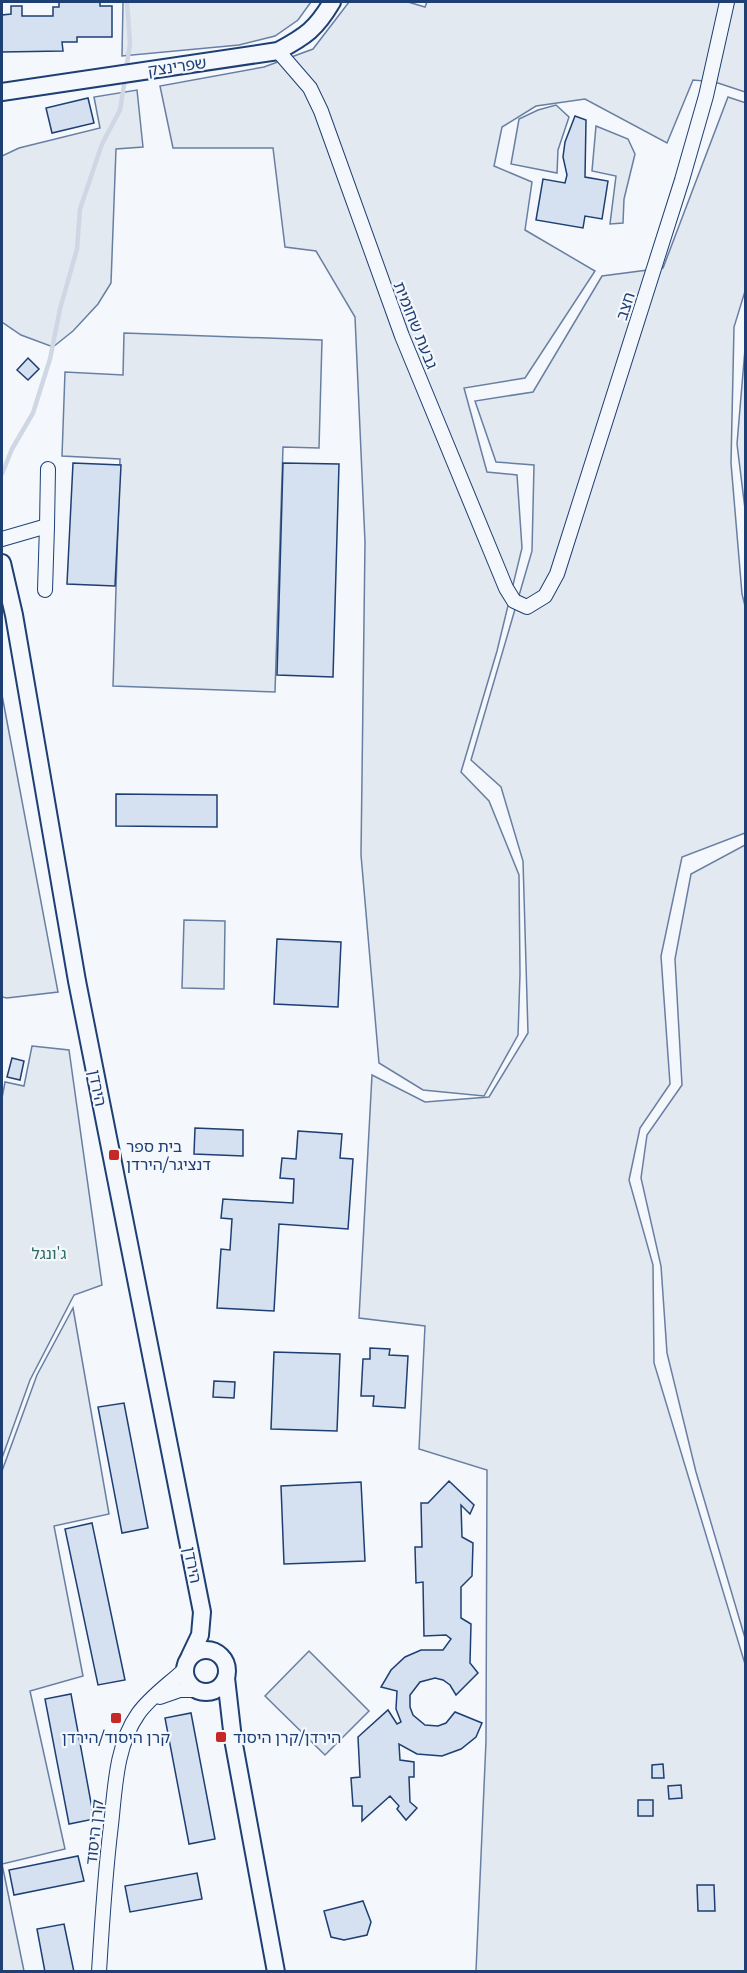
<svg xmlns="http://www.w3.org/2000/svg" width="747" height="1973" font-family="Ubuntu,'Noto Sans Hebrew',sans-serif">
  <rect width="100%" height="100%" fill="#f4f7fb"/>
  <g fill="#e3e9f0" stroke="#687fa3" stroke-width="1.5">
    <path d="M123 2H311L298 20 275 36 239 45 122 56Z"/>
    <path d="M349 2H408L425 7 427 2H745V92L715 82 693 80 667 143 585 99 536 106 502 127 494 166 532 182 525 230 595 271 525 378 464 388 487 472 517 475 522 548 497 651 461 772 489 801 519 875 520 974 518 1035 484 1096 423 1090 379 1063 361 855 365 542 355 317 316 251 285 247 273 148H173L160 86 264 67 313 49Z"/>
    <path d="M137 90 143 147 116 149 111 283 98 304 73 331 53 347 21 335 2 322V156L19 148 100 128 94 97Z"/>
    <path d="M728 97 746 103V288L734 327 731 463 742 594 746 610 745 833 682 857 661 956 670 1084 640 1128 629 1180 653 1265 654 1363 745 1664V1971H476L486 1741 487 1470 419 1449 425 1326 359 1318 372 1075 425 1102 489 1097 528 1033 523 861 501 787 471 760 532 551 534 465 496 462 475 401 533 392 602 276 663 268Z"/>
    <path d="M556 105 569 117 558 150 557 173 511 164 519 119 538 110Z"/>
    <path d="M596 126 628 139 635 154 624 199 623 223 610 224 616 176 592 171Z"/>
    <path d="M124 333 322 340 319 448 283 447 275 692 113 686 120 459 62 456 65 372 123 375Z"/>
    <path d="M745 349 746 509H745L737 444Z"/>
    <path d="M2 695 58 992 7 998 2 997Z"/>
    <path d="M745 845V1638L696 1472 667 1353 661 1266 641 1178 647 1135 682 1085 675 959 691 874Z"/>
    <path d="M184 920 225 921 224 989 182 988Z"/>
    <path d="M32 1046 69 1050 102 1285 74 1295 30 1380 2 1458V1098L5 1082 24 1086Z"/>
    <path d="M73 1308 109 1514 54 1526 83 1676 30 1691 65 1849 2 1864 24 1971H2V1471L37 1375Z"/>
    <path d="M309 1651 369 1711 325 1755 265 1696Z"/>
  </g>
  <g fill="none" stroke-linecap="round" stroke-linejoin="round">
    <g stroke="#cfd7e4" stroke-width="4.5">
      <path d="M126 70 130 44 127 2"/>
      <path d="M2 474 12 449 33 413 50 359 60 309 77 249 80 209 102 144 120 110 125 79"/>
    </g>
  </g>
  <g fill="#d5e0f0" stroke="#1d3f73" stroke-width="1.5">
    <path d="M59 2H100V6H112V37H77V42H62L63 51 2 52V15L11 14V6H22V16H53V7H59Z"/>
    <path d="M88 98 94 123 52 133 46 108Z"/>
    <path d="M575 116 586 120 585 177 608 181 602 219 585 216 583 228 536 220 543 179 565 183 567 175 563 157 565 142Z"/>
    <path d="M28 358 39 369 28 380 17 370Z"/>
    <path d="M73 463 121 465 115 586 67 584Z"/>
    <path d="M283 463 339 464 333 677 277 675Z"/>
    <path d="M116 794 217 795V827L116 826Z"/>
    <path d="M277 939 341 942 338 1007 274 1004Z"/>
    <path d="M12 1058 24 1061 20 1080 7 1077Z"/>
    <path d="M195 1128 243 1130V1156L194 1154Z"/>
    <path d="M298 1131 342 1134 340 1158 353 1159 348 1229 279 1224 274 1311 217 1308 221 1249 230 1250 232 1219 221 1218 223 1199 293 1203 294 1179 280 1178 282 1158 296 1159Z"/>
    <path d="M370 1348 390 1349 389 1355 408 1356 405 1408 373 1406 374 1396H361L363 1359H370Z"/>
    <path d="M274 1352 340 1354 337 1431 271 1429Z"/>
    <path d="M214 1381 235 1382 234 1398 213 1397Z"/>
    <path d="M124 1403 148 1528 122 1533 98 1407Z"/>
    <path d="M449 1481 474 1505 470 1514 461 1505 462 1537 473 1543 472 1576 461 1587V1618L471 1624 470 1663 478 1673 456 1695 450 1685 443 1680 435 1678 420 1682 410 1695V1707L413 1715 425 1725 438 1726 446 1723 455 1712 482 1723 476 1737 461 1749 442 1756 417 1754 399 1744 400 1760 414 1762V1777H409L410 1802 417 1808 406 1820 397 1809 399 1806 390 1796 362 1821V1806H353L351 1778 360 1777 358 1737 388 1710 397 1724 401 1722 396 1709 397 1691 381 1687 391 1670 405 1657 421 1650H443L451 1639 446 1635 424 1636 423 1582 416 1583 415 1547H422L421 1503H428Z"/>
    <path d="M361 1482 365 1561 284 1564 281 1486Z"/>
    <path d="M92 1523 125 1680 98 1685 65 1529Z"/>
    <path d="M71 1694 94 1819 69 1824 45 1699Z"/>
    <path d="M191 1713 215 1839 189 1844 165 1718Z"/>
    <path d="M663 1764 664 1778H652V1765Z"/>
    <path d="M681 1785 682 1798 669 1799 668 1786Z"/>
    <rect x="638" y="1800" width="15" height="16"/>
    <path d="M78 1856 84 1881 14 1895 9 1870Z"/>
    <path d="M197 1873 202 1899 130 1912 125 1886Z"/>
    <path d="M697 1885H714L715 1911H698Z"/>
    <path d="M363 1901 371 1922 367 1935 344 1940 331 1937 324 1911Z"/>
    <path d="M64 1924 74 1972H45L37 1929Z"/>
  </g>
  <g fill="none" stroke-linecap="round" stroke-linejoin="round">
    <defs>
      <g id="minor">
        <path d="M278 51 310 88 321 111 402 336 506 588 514 601 527 607 545 596 557 574 682 180 706 96 727 2"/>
        <path d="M2 539 47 526 48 469"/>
        <path d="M45 590 47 526"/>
        <path d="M160 1697 180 1690H196"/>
        <path d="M99 1972C102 1922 105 1874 111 1825 115 1789 116 1745 138 1714 150 1697 169 1684 184 1670"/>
      </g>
      <g id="tertiary">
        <path d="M2 92 278 51C306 36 316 29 332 2"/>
        <path d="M2 563 14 615 77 981 202 1612 200 1635 190 1656"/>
        <circle cx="206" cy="1671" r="21"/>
        <path d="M226 1678 233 1739 276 1972"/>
      </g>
    </defs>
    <use href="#minor" stroke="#1d3f73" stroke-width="16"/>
    <use href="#tertiary" stroke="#1d3f73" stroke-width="20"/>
    <use href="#minor" stroke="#f4f7fb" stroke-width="14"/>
    <use href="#tertiary" stroke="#f4f7fb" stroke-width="16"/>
  </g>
  <g fill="#c62828" stroke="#f4f7fb" stroke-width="2">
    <rect x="108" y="1149" width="12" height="12" rx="3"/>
    <rect x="110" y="1712" width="12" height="12" rx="3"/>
    <rect x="215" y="1731" width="12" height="12" rx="3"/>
  </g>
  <g text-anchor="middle" stroke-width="4.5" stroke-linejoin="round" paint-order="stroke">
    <g font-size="16" fill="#1d3f73" stroke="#f4f7fb">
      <text transform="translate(177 66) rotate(-8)" y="6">שפרינצק</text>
      <text transform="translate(625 306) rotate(-72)" y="6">חצב</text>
      <text transform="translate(416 325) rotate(68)" y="6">גבעת שחומית</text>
      <text transform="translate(98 1088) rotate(79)" y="6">הירדן</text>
      <text transform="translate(193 1565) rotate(79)" y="6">הירדן</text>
      <text transform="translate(94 1832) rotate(-84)" y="6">קרן היסוד</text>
    </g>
    <g font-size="16" fill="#1d3f73" stroke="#f4f7fb" text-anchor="start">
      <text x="126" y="1152">בית ספר<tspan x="126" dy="18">דנציגר/הירדן</tspan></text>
      <text x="116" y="1743" text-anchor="middle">קרן היסוד/הירדן</text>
      <text x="233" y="1743">הירדן/קרן היסוד</text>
    </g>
    <g font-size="16" fill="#2c6c60" stroke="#f4f7fb">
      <text x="49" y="1259">ג'ונגל</text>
    </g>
  </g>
  <rect width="747" height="1973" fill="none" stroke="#1d3f73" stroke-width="6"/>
</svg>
